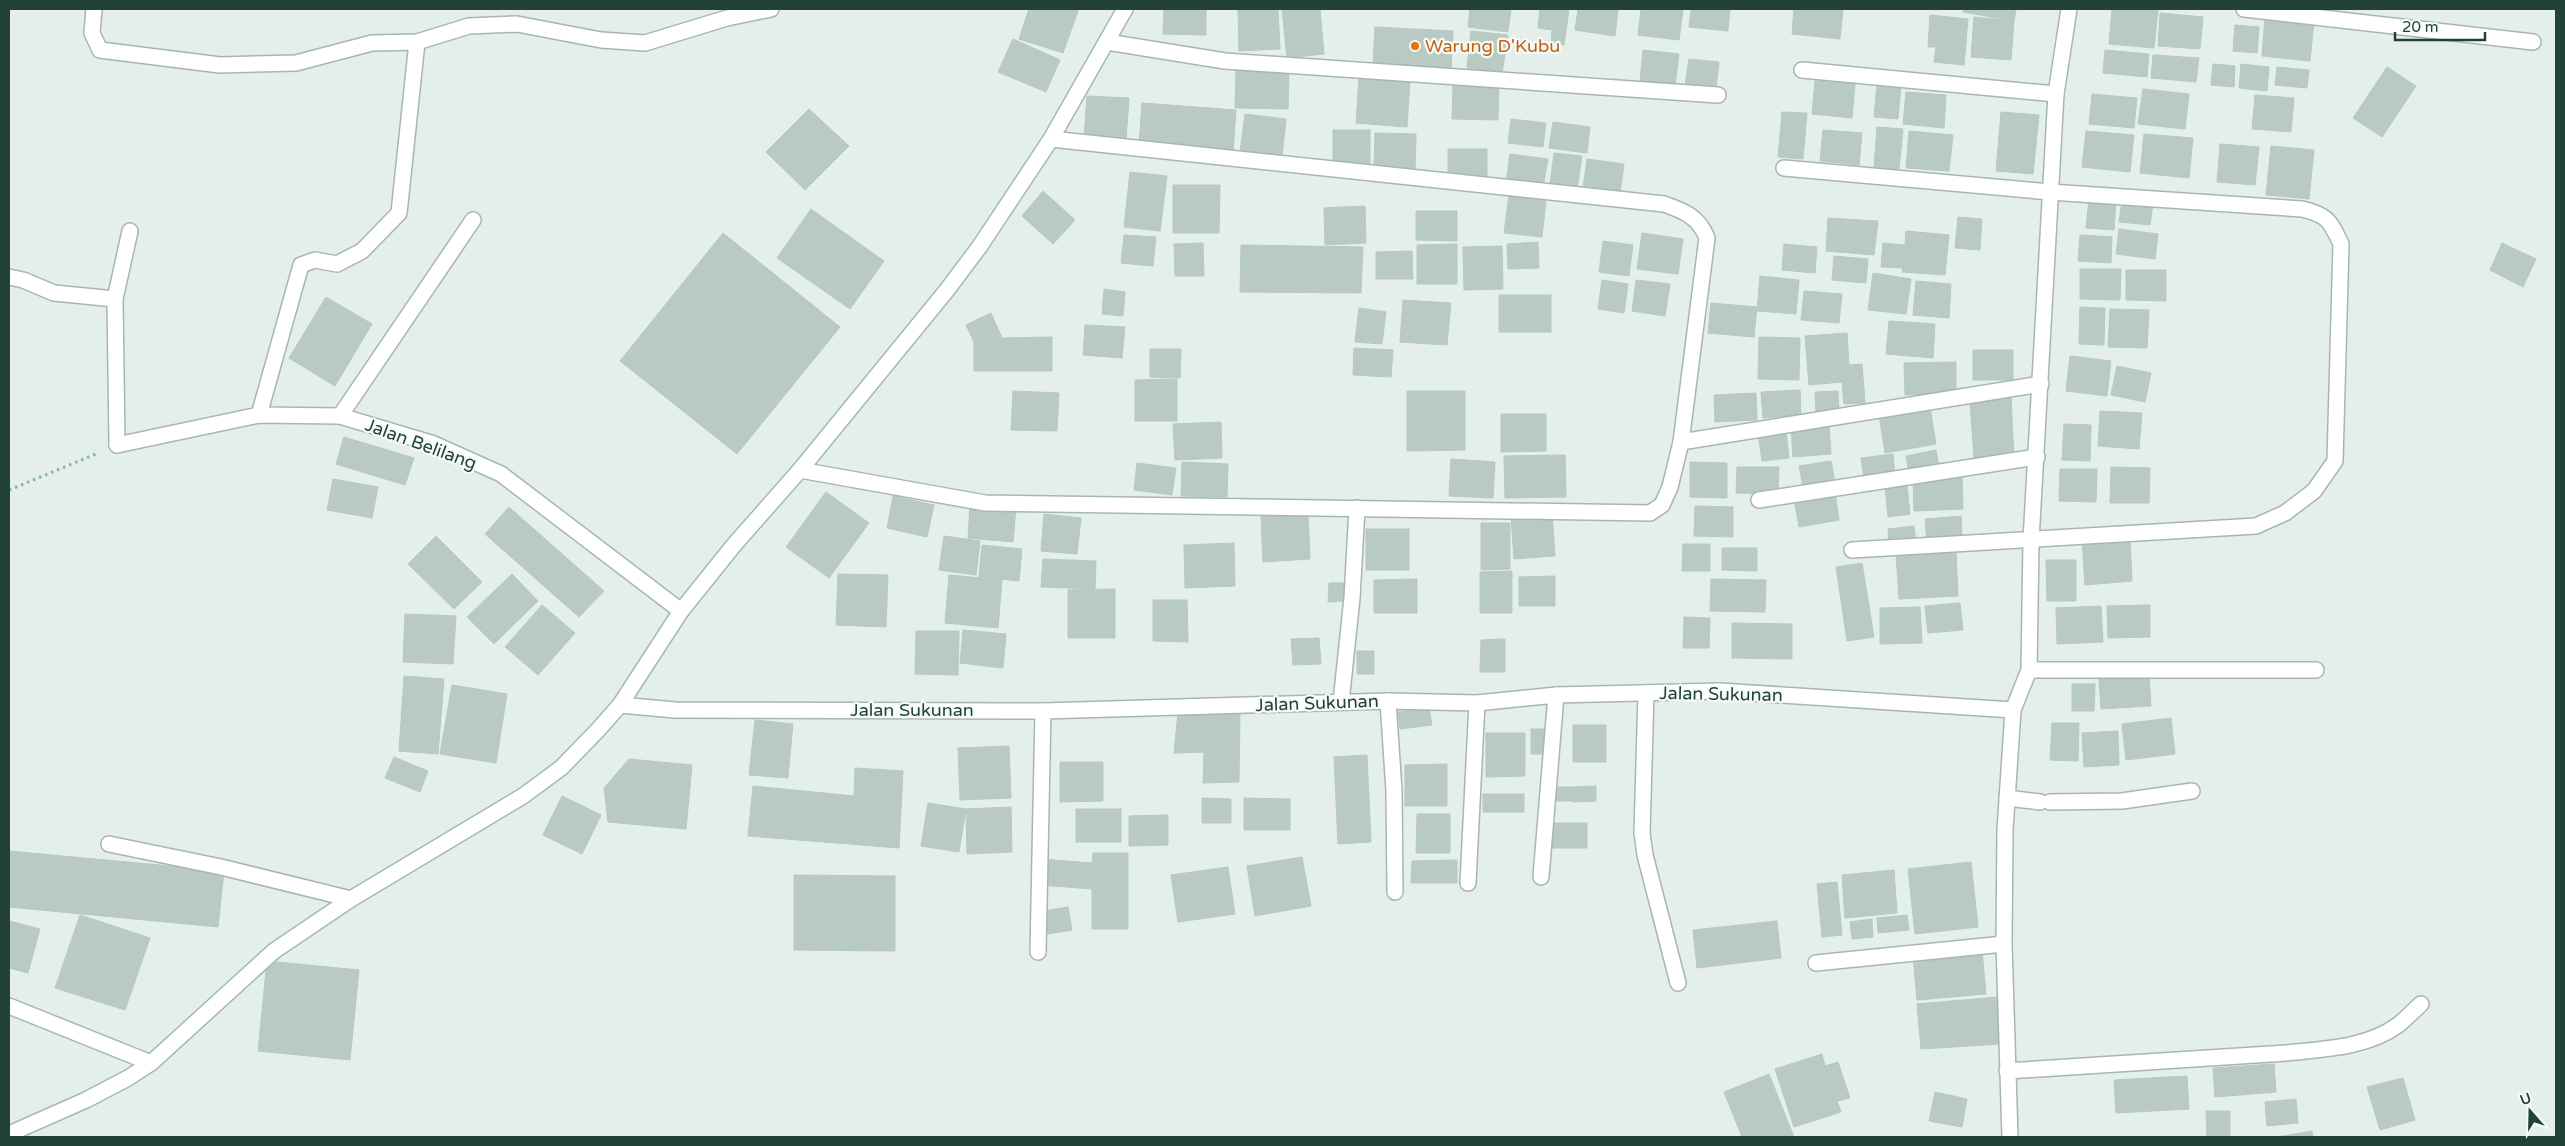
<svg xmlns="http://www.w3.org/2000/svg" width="2565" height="1146" font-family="'Varela Round',sans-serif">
  <rect width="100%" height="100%" fill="#e4eeea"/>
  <g fill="#b9cac3" stroke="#b6c9c1">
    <path d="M1029 9H1071L1078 11 1063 53 1019 39Z"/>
    <path d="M1164 9H1206V35L1163 34Z"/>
    <path d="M1238 9H1278L1280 49 1239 51Z"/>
    <path d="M1282 9H1320L1324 54 1287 58Z"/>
    <path d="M1470 9H1511L1508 32 1468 27Z"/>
    <path d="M1540 9H1569L1564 45 1551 43 1552 30 1538 28Z"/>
    <path d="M1578 9H1618L1615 36 1575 30Z"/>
    <path d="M1641 9H1683L1679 40 1638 35Z"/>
    <path d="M1691 9H1730L1728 31 1689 27Z"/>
    <path d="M1794 9H1843L1840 39 1792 34Z"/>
    <path d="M1964 9H2016L2014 21 1963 12Z"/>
    <path d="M2112 9 2158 10 2154 48 2109 44Z"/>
    <path d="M2160 13 2203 17 2200 49 2158 46Z"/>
    <path d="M1930 15 1968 19 1964 65 1934 62 1936 47H1928Z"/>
    <path d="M1974 17 2014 21 2011 60 1971 57Z"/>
    <path d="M2265 17 2314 21 2310 61 2262 56Z"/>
    <path d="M2235 25 2259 27 2257 53 2233 51Z"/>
    <path d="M1375 27 1453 31 1451 68 1373 64Z"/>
    <path d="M1471 31 1508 35 1502 73 1467 68Z"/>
    <path d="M1013 39 1060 60 1046 92 998 72Z"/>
    <path d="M1643 50 1679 54 1675 86 1640 81Z"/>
    <path d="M2105 50 2149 54 2147 77 2103 73Z"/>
    <path d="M2153 55 2199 58 2196 82 2151 78Z"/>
    <path d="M1689 59 1719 62 1716 89 1685 85Z"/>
    <path d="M2213 64 2235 66 2234 87 2211 85Z"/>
    <path d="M2241 64 2269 67 2267 91 2239 88Z"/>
    <path d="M2277 67 2309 70 2307 88 2275 85Z"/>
    <path d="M2387 67 2416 86 2382 137 2353 118Z"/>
    <path d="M1236 69 1289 70 1288 109 1235 108Z"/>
    <path d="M1359 77 1410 80 1407 127 1356 123Z"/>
    <path d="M1815 81 1855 84 1852 118 1812 114Z"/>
    <path d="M1877 83 1901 85 1898 119 1874 117Z"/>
    <path d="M1453 86 1499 87 1498 120 1452 119Z"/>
    <path d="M2143 89 2189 94 2185 129 2138 124Z"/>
    <path d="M1906 92 1946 95 1944 128 1903 124Z"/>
    <path d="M2092 94 2137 98 2134 128 2089 124Z"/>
    <path d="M2255 95 2294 98 2291 132 2252 129Z"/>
    <path d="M1087 96 1129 98 1126 140 1084 137Z"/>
    <path d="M1142 103 1236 110 1233 153 1139 146Z"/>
    <path d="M809 109 849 146 805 190 766 152Z"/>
    <path d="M1782 112 1807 113 1803 159 1778 157Z"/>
    <path d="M2001 112 2039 115 2033 174 1996 171Z"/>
    <path d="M1245 114 1286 119 1282 157 1240 152Z"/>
    <path d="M1511 119 1546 123 1543 147 1508 143Z"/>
    <path d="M1553 122 1590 127 1587 153 1549 148Z"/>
    <path d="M1877 127 1903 129 1899 169 1874 167Z"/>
    <rect x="1333" y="130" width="37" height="38"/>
    <path d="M1823 130 1862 133 1859 165 1820 161Z"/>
    <path d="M1909 131 1953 135 1949 171 1906 168Z"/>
    <path d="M2086 131 2134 135 2130 172 2082 167Z"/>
    <path d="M1375 133 1416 134 1415 172 1374 171Z"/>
    <path d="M2144 134 2193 138 2189 178 2140 173Z"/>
    <path d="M2220 144 2259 147 2255 185 2217 182Z"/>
    <path d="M2271 146 2314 150 2309 199 2266 195Z"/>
    <path d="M1448 149H1487V178L1448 179Z"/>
    <path d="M1554 153 1582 156 1577 189 1550 185Z"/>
    <path d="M1510 154 1548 159 1543 187 1506 182Z"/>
    <path d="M1587 159 1624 164 1620 193 1583 189Z"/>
    <path d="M1130 172 1167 176 1160 231 1124 227Z"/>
    <path d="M1173 185H1220L1219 233H1173Z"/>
    <path d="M1043 191 1075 220 1053 244 1022 216Z"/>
    <path d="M1509 195 1546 200 1542 237 1504 233Z"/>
    <path d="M2089 199 2116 201 2114 230 2086 228Z"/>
    <path d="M2122 201 2153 203 2150 225 2119 222Z"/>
    <path d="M1365 206 1366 243 1325 245 1324 208Z"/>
    <path d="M811 209 884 261 850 309 777 258Z"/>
    <path d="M1416 211H1457V241L1416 240Z"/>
    <path d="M1958 217 1982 219 1980 250 1955 248Z"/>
    <path d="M1828 218 1878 221 1874 255 1826 251Z"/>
    <path d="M2119 229 2158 234 2155 259 2116 254Z"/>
    <path d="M1906 231 1949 235 1945 275 1902 272 1903 268 1881 267 1883 243 1905 245Z"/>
    <path d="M723 233 840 327 737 454 620 361Z"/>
    <path d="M1642 233 1683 239 1678 274 1637 269Z"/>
    <path d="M1124 235 1156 237 1153 266 1121 263Z"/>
    <path d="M2080 235 2112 237 2111 263 2078 261Z"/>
    <path d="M1603 241 1633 245 1629 276 1599 272Z"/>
    <path d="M1538 242 1539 268 1508 269 1507 244Z"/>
    <path d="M1203 243 1204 276H1175L1174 244Z"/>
    <path d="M2502 243 2536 259 2523 287 2490 270Z"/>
    <path d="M1457 244V284H1417V245Z"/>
    <path d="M1784 244 1817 247 1815 273 1782 270Z"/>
    <path d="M1241 245 1363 247 1361 293 1240 292Z"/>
    <path d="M1502 246 1503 289 1464 290 1463 247Z"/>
    <path d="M1412 251 1413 279H1376V252Z"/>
    <path d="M1834 256 1868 259 1866 283 1832 280Z"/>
    <path d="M2080 269H2121L2120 300 2080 299Z"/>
    <path d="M2126 270H2166V301L2126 300Z"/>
    <path d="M1873 273 1911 279 1906 314 1868 310Z"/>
    <path d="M1760 276 1799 280 1796 314 1757 311Z"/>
    <path d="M1602 280 1628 284 1624 313 1598 309Z"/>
    <path d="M1636 280 1670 284 1665 316 1632 311Z"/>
    <path d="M1916 281 1951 284 1949 318 1913 315Z"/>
    <path d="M1104 289 1125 292 1123 316 1102 314Z"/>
    <path d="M1804 291 1842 294 1839 323 1801 320Z"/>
    <rect x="1499" y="295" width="52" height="37"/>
    <path d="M326 297 372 324 335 386 289 358Z"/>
    <path d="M1403 300 1451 303 1447 345 1400 342Z"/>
    <path d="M1711 303 1757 307 1754 337 1708 333Z"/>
    <path d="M2080 307 2105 308 2104 345 2079 344Z"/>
    <path d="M1359 308 1386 312 1382 344 1355 342Z"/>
    <path d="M2110 309 2149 310 2147 348 2108 347Z"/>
    <path d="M991 313 1002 338 1052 337V371H974V342L966 325Z"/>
    <path d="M1889 321 1935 324 1933 358 1886 354Z"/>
    <path d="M1085 325 1125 327 1122 358 1083 355Z"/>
    <path d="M1847 333 1849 365 1862 364 1865 403 1844 404 1842 382 1809 385 1805 336Z"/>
    <path d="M1759 337 1800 338 1799 380 1758 379Z"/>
    <path d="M1354 348 1393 350 1391 377 1353 375Z"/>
    <path d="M1150 349H1181L1180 378 1150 377Z"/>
    <rect x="1973" y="350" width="40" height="30"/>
    <path d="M2070 356 2111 361 2107 396 2066 391Z"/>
    <path d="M1956 362V393L1905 395 1904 363Z"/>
    <path d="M2117 366 2151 373 2145 402 2111 395Z"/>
    <path d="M1177 379V421H1135V380Z"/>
    <path d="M1800 390 1801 415 1763 418 1761 392Z"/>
    <path d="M1013 391 1059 393 1057 431 1011 430Z"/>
    <path d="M1407 391H1465V450L1407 451Z"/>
    <path d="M1838 391 1839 413 1816 414 1815 392Z"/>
    <path d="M1756 393 1757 420 1715 422 1714 395Z"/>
    <path d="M2011 398 2014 458 1974 460 1970 400Z"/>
    <path d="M1930 407 1936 444 1885 453 1879 415Z"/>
    <path d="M2100 411 2142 413 2139 449 2098 446Z"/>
    <path d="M1501 414H1546V451L1501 452Z"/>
    <path d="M1221 422 1222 458 1175 460 1173 424Z"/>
    <path d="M2064 424 2091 425 2090 461 2062 460Z"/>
    <path d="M1829 425 1831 454 1793 457 1791 428Z"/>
    <path d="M1786 430 1789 458 1762 461 1758 433Z"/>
    <path d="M344 437 414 458 405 485 336 464Z"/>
    <path d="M1936 450 1939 467 1909 474 1906 456Z"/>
    <path d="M1893 454 1895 476 1864 480 1861 458Z"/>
    <path d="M1565 455 1566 497 1505 498 1504 456Z"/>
    <path d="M1451 459 1495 462 1493 498 1449 496Z"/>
    <path d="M1831 461 1835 482 1803 487 1799 466Z"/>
    <path d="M1182 462 1228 464 1227 497 1181 496Z"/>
    <path d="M1690 462 1727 463V498L1690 497Z"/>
    <path d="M1137 463 1176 468 1172 495 1134 490Z"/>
    <path d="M1737 467H1779L1778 494 1736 493Z"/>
    <path d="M2111 467 2150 468 2149 503H2110Z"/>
    <path d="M2060 469H2097L2096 502 2059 501Z"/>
    <path d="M1962 477 1963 509 1914 511 1913 479Z"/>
    <path d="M333 479 378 487 372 518 327 510Z"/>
    <path d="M1907 484 1910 514 1888 517 1885 486Z"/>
    <path d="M826 492 869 523 829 578 786 547Z"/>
    <path d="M1835 492 1839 520 1799 527 1794 499Z"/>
    <path d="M893 496 934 505 927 537 887 528Z"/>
    <path d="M970 505 1016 508 1013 542 968 538Z"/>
    <path d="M1695 506 1733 507V537L1694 536Z"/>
    <path d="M509 507 604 591 579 617 485 534Z"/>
    <path d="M1552 513 1555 556 1514 559 1511 516Z"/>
    <path d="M1044 514 1081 518 1077 554 1041 551Z"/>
    <path d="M1308 514 1310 559 1263 562 1261 516Z"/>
    <path d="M1961 516 1962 539 1927 541 1925 519Z"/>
    <path d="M1481 523H1510V569L1481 570Z"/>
    <path d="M1914 526 1916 544 1889 547 1888 529Z"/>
    <rect x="1366" y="529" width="43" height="41"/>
    <path d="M436 536 482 582 454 609 408 564Z"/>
    <path d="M944 536 980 541 976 575 939 570Z"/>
    <path d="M2130 538 2132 581 2085 585 2082 540Z"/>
    <path d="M1234 543 1235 586 1185 588 1184 545Z"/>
    <path d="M1683 544H1710V571H1682Z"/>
    <path d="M982 545 1022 549 1019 581 979 577Z"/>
    <path d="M1722 548H1757V571L1722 570Z"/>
    <path d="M1956 550 1958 596 1899 599 1896 554Z"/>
    <path d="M1043 559 1096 561 1095 589 1041 587Z"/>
    <path d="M2046 560H2076V601H2047Z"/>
    <path d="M1862 563 1874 637 1847 641 1836 567Z"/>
    <path d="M1512 571V613H1480V572Z"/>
    <path d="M512 574 538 601 494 644 467 617Z"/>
    <path d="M838 574 888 575 886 627 836 625Z"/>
    <path d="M949 575 1002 580 998 628 945 623Z"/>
    <path d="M1555 576V606H1519V577Z"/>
    <path d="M1417 579V613H1374V580Z"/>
    <path d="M1711 579 1766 580 1765 612 1710 611Z"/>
    <path d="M1329 583H1344V601L1328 602Z"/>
    <path d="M1115 589V638H1068V590Z"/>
    <path d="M1153 600H1187L1188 642 1153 641Z"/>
    <path d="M1960 603 1963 630 1928 633 1925 606Z"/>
    <path d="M542 605 575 633 538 675 505 647Z"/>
    <path d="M2150 605V637L2108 638 2107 606Z"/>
    <path d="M2101 606 2103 642 2057 644 2056 608Z"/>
    <path d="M1920 607 1922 643 1880 644V608Z"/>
    <path d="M405 614 456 616 453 664 403 662Z"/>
    <path d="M1684 617 1710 618 1709 648H1683Z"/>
    <path d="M1732 623 1792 624V659L1732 658Z"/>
    <path d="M963 630 1006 634 1003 668 960 663Z"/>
    <path d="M916 631H959L958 675 915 674Z"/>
    <path d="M1319 638 1321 664 1293 665 1291 639Z"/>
    <path d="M1505 639V672H1480L1481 640Z"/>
    <rect x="1357" y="651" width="17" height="23"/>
    <path d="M404 676 444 679 438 754 399 751Z"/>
    <path d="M2149 676 2151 706 2101 709 2099 679Z"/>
    <path d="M2072 684H2095L2094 711H2072Z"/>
    <path d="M452 685 507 694 496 763 440 754Z"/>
    <path d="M1429 708 1432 725 1400 729 1398 712Z"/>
    <path d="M1178 713H1240L1239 782 1203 783 1204 752 1174 753Z"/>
    <path d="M2171 718 2175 754 2126 760 2122 724Z"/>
    <path d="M755 720 793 724 788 778 749 775Z"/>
    <path d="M2052 723H2079L2078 761 2050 760Z"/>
    <rect x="1573" y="725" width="33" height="37"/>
    <rect x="1531" y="729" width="18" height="25"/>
    <path d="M2118 731 2119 765 2084 767 2082 733Z"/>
    <path d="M1486 733H1525V776L1486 777Z"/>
    <path d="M1009 746 1011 798 960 800 958 748Z"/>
    <path d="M1367 755 1371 842 1338 844 1334 757Z"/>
    <path d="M394 757 428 771 420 792 385 778Z"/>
    <path d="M629 759 692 765 686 829 608 822 604 788Z"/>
    <path d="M1060 762H1103V801L1060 802Z"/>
    <path d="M1447 764V806H1405V765Z"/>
    <path d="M855 768 903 771 899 848 748 836 753 786 854 796Z"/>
    <path d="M1596 786V801L1573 802V787Z"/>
    <rect x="1552" y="787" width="21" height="14"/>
    <rect x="1483" y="794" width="41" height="18"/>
    <path d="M562 796 601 815 582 854 543 835Z"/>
    <path d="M1202 798 1231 799V823H1202Z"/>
    <path d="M1244 798 1290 799V830H1244Z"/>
    <path d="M928 803 966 809 959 852 921 846Z"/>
    <path d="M1011 807 1012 852 967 854 966 809Z"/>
    <rect x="1076" y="809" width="45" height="33"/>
    <path d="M1417 814H1450V853H1416Z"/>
    <path d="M1168 815V845L1129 846V816Z"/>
    <rect x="1549" y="823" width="38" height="25"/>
    <path d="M9 851 224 871 218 927 9 907Z"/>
    <path d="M1093 853H1128V929H1092V889L1040 885 1042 859 1092 863Z"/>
    <path d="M1302 857 1311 906 1255 916 1247 866Z"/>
    <path d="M1457 860V883H1411L1412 861Z"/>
    <path d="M1971 862 1978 927 1915 934 1908 869Z"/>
    <path d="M1228 867 1235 914 1178 922 1171 875Z"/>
    <path d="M1894 870 1897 913 1845 918 1842 875Z"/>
    <path d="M794 875 895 876V951L794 950Z"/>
    <path d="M1837 882 1842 935 1822 937 1817 884Z"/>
    <path d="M1068 907 1072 930 1048 934 1044 911Z"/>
    <path d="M80 915 150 938 125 1010 55 988Z"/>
    <path d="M1907 915 1909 930 1878 933 1877 918Z"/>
    <path d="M1872 919 1873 937 1852 939 1850 922Z"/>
    <path d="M9 921 40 929 28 973 9 968Z"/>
    <path d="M1777 921 1781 958 1697 968 1693 930Z"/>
    <path d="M1982 950 1986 994 1917 1000 1913 955Z"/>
    <path d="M267 961 359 970 350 1060 258 1051Z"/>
    <path d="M1998 997 2000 1044 1921 1049 1917 1004Z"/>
    <path d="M1822 1054 1825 1066 1838 1062 1850 1098 1837 1101 1841 1112 1794 1127 1775 1069Z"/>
    <path d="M2274 1064 2276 1092 2215 1097 2213 1068Z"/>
    <path d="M1769 1074 1794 1137H1742L1724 1092Z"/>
    <path d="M2187 1076 2189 1109 2116 1113 2114 1080Z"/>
    <path d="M2403 1078 2415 1120 2380 1130 2367 1087Z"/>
    <path d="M1935 1092 1967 1099 1962 1127 1929 1121Z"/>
    <path d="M2296 1099 2298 1123 2267 1126 2265 1102Z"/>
    <path d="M2206 1111H2230V1137H2207Z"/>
    <path d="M2312 1131 2313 1137H2277Z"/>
  </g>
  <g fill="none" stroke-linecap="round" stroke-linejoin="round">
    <defs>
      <g id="lane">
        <path d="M9 277 23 280 54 293 115 299"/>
        <path d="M117 445 115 299 130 231"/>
        <path d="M2007 798 2040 802"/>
        <path d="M2050 802 2122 801 2192 791"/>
      </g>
      <g id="street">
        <path d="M94 9 92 33 100 50 220 65 296 63 372 43 417 42 469 26 517 24 601 40 645 43 727 18 771 9"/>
        <path d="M2244 9 2533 42"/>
        <path d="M1107 42 1225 61 1718 95"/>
        <path d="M1802 70 2056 94"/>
        <path d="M1784 168 2050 192 2302 209C2328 215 2330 221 2341 244L2335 461 2314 491 2285 513 2256 526 1852 550"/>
        <path d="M259 415 301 265 315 260 337 264 362 251 399 213 417 42"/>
        <path d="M340 416 473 220"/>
        <path d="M1681 442 2041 384"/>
        <path d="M117 445 259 415 340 416 434 444 501 474 681 611"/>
        <path d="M800 470 985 503 1650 513 1662 505 1670 487 1681 442 1707 238C1699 217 1684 211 1664 204L1051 139"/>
        <path d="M1759 500 2037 457"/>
        <path d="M2029 670H2316"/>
        <path d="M1646 693 1642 833 1645 855 1678 983"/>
        <path d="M1388 701 1394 791 1395 892"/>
        <path d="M1341 702 1352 598 1357 508"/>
        <path d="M620 705 675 710 1043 711 1388 701 1477 703 1556 695 1720 691 2013 710"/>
        <path d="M109 844 221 867 351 899"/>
        <path d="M1541 877 1556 695"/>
        <path d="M1468 883 1477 703"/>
        <path d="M1038 952 1043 711"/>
        <path d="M1816 963 2004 944"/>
        <path d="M9 1006 151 1063"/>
        <path d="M2007 1071 2286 1053C2323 1049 2367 1048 2398 1025 2406 1019 2413 1011 2421 1004"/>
        <path d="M2010 1137 2004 944 2005 830 2013 710 2029 670 2031 541 2056 94 2069 9"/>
      </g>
      <path id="secondary" d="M9 1134 86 1100 128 1078 151 1063 274 951 351 899 523 796 561 768 597 731 620 705 681 611 734 545 800 470 947 290 980 246 1051 139 1125 9"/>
    </defs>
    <use href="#lane" stroke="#a6b7b1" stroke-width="18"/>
    <use href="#street" stroke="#a6b7b1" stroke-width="18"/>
    <use href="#secondary" stroke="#a2bbb2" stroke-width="18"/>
    <path stroke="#83b4a5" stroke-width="3" stroke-dasharray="2.5 4" stroke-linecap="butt" d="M9 490 96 454"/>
    <use href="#lane" stroke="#fff" stroke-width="15"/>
    <use href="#street" stroke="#fff" stroke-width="15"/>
    <use href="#secondary" stroke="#fff" stroke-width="15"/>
  </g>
  <circle fill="#e8710a" stroke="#f5faf8" stroke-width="2" cx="1415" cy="46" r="5"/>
  <g text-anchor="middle" stroke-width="4.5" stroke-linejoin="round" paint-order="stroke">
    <g font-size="18" fill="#c56008" stroke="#f5faf8" text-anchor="start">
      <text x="1425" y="52">Warung D'Kubu</text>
    </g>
    <g font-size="18" fill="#224239" stroke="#f5faf8">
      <text transform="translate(421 444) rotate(20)" y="6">Jalan Belilang</text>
      <text transform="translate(1721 694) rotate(1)" y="6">Jalan Sukunan</text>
      <text transform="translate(1317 703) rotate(-2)" y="6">Jalan Sukunan</text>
      <text x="912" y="716">Jalan Sukunan</text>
    </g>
  </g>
  <rect width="2565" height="1146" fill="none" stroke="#224239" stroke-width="20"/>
  <g transform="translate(2530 1111) rotate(340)" stroke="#f5faf8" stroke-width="4" paint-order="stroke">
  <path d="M0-4L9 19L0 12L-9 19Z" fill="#224239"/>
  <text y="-8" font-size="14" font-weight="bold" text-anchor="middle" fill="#224239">U</text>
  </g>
  <path d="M2395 32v8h90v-8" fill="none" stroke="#224239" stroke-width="2.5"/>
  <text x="2402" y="32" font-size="15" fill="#224239" stroke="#f5faf8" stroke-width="4" paint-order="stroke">20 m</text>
</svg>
